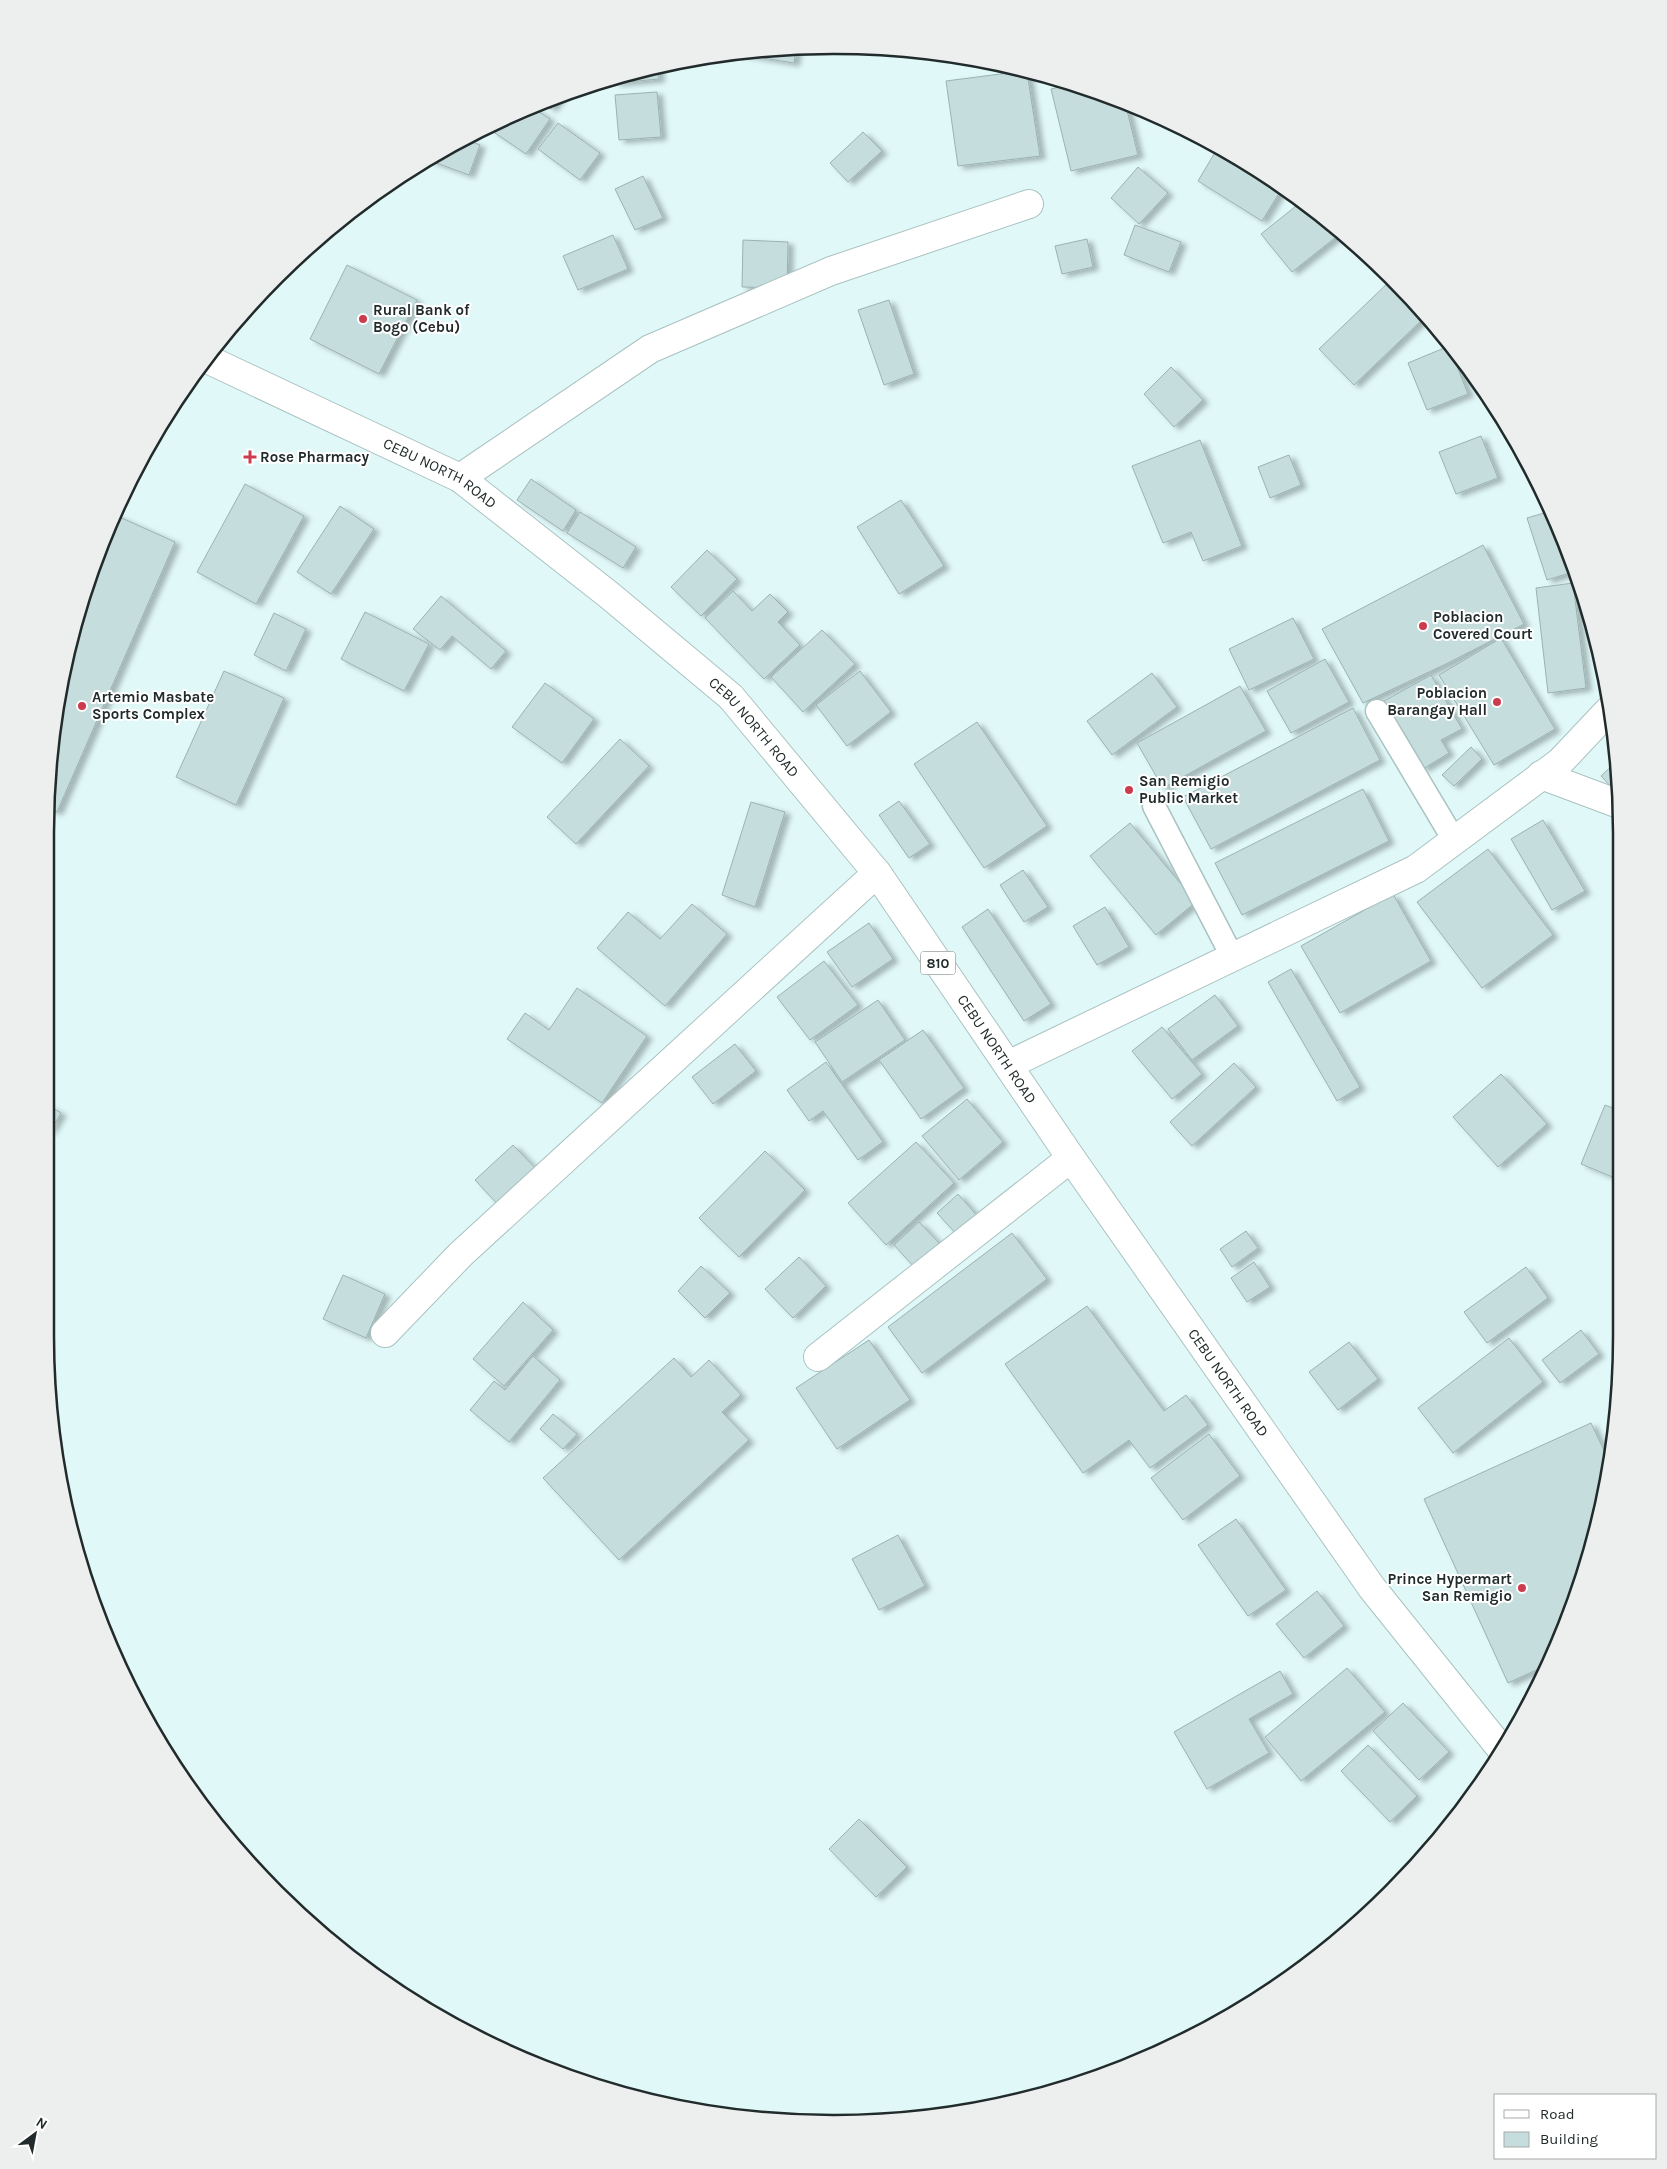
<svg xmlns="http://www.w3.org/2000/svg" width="1667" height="2169" font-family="Karla,sans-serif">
  <defs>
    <filter id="shadow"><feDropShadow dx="5.5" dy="3" stdDeviation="2.5" flood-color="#0004"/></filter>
  </defs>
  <rect width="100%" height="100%" fill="#e0f8f8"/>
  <g fill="#c6ddde" stroke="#9bb2b2" filter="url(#shadow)">
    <path d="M796 49 794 63 739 54Z"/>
    <path d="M658 67 659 79 615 83 614 80Z"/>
    <path d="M1024 71 1027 72 1040 156 958 166 946 81Z"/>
    <path d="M1068 85 1125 102 1138 155 1071 171 1051 89Z"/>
    <path d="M657 92 661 137 619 140 615 95Z"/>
    <path d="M561 96 551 109 543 102Z"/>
    <path d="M530 106 550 119 526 154 492 131 497 124Z"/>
    <path d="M558 123 600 153 580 180 538 149Z"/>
    <path d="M863 132 882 151 848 182 830 163Z"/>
    <path d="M467 140 480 145 469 175 428 160Z"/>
    <path d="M1217 149 1272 178 1283 187 1262 221 1198 181Z"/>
    <path d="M1138 167 1168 193 1139 224 1111 198Z"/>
    <path d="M643 176 663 218 635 230 615 189Z"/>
    <path d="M1301 202 1340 234 1292 272 1261 234Z"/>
    <path d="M1135 225 1181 242 1169 272 1124 255Z"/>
    <path d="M613 235 628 269 578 290 563 256Z"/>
    <path d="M1087 239 1093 267 1062 274 1055 246Z"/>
    <path d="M743 240 788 242 787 288 742 287Z"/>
    <path d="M347 265 417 300 379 374 310 339Z"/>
    <path d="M1392 279 1425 317 1354 385 1319 349Z"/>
    <path d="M889 300 914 374 884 385 858 310Z"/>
    <path d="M1449 346 1468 394 1427 410 1408 363Z"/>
    <path d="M1171 367 1203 400 1174 427 1144 394Z"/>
    <path d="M1481 436 1498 478 1456 494 1439 452Z"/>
    <path d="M1200 440 1242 546 1203 561 1191 532 1163 543 1132 466Z"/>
    <path d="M1289 455 1301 485 1270 498 1258 467Z"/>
    <path d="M531 479 576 510 563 531 517 500Z"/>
    <path d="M245 484 304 516 256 604 197 572Z"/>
    <path d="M901 500 944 566 899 594 857 527Z"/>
    <path d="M340 506 374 529 331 594 297 572Z"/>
    <path d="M1551 511 1576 571 1547 580 1527 518Z"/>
    <path d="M580 512 636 547 623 568 567 533Z"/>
    <path d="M115 515 175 542 57 812 47 808V782L72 629Z"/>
    <path d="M1483 545 1524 624 1448 663 1363 703 1322 629Z"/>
    <path d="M707 550 737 579 701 616 671 587Z"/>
    <path d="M1573 583 1586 688 1548 693 1536 588Z"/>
    <path d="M733 591 752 611 770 594 788 612 778 622 800 645 764 679 705 618Z"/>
    <path d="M441 596 506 651 491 669 452 636 440 650 413 629Z"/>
    <path d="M365 612 429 644 404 691 341 659Z"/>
    <path d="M274 613 306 629 286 671 254 655Z"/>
    <path d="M1293 618 1314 659 1249 690 1229 649Z"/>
    <path d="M822 630 855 664 803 712 771 677Z"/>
    <path d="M1501 638 1555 729 1494 765 1439 675Z"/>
    <path d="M1325 659 1349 702 1291 733 1267 691Z"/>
    <path d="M224 671 284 698 236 805 176 777Z"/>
    <path d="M860 671 891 712 847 746 816 705Z"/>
    <path d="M1152 673 1177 707 1112 755 1087 721Z"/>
    <path d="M1431 675 1462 729 1441 740 1449 753 1423 769 1384 701Z"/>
    <path d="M545 683 594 719 562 763 512 727Z"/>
    <path d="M1240 686 1266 731 1163 788 1137 743Z"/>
    <path d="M1353 708 1380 760 1211 849 1183 797Z"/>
    <path d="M977 722 1047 826 984 868 914 764Z"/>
    <path d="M620 739 649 766 576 844 547 817Z"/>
    <path d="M1471 747 1482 759 1454 786 1442 775Z"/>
    <path d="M1616 762V792L1601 776Z"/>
    <path d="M1363 789 1389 841 1242 915 1215 863Z"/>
    <path d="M899 801 930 844 909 858 879 815Z"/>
    <path d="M751 802 785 812 755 907 722 895Z"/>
    <path d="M1543 820 1585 891 1552 910 1511 839Z"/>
    <path d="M1130 823 1196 902 1156 935 1090 856Z"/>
    <path d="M1488 849 1553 935 1482 988 1417 902Z"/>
    <path d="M1023 870 1048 907 1024 922 1000 885Z"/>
    <path d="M1393 894 1431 961 1340 1013 1301 946Z"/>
    <path d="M692 904 727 934 665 1006 597 948 628 912 660 939Z"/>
    <path d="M1105 907 1129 947 1097 965 1073 926Z"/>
    <path d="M988 909 1051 1004 1024 1021 962 927Z"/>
    <path d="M869 923 893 959 852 987 827 952Z"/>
    <path d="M824 961 858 1005 810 1040 777 997Z"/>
    <path d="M1291 969 1360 1087 1337 1101 1268 982Z"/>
    <path d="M577 988 647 1036 602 1103 507 1039 525 1013 549 1030Z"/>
    <path d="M1215 995 1238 1026 1192 1060 1168 1029Z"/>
    <path d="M878 1000 905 1040 842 1082 815 1042Z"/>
    <path d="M1162 1027 1202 1074 1172 1099 1132 1051Z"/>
    <path d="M923 1030 964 1088 921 1119 879 1060Z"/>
    <path d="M735 1044 756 1071 713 1104 692 1077Z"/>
    <path d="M826 1062 883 1142 858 1160 823 1111 809 1121 787 1090Z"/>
    <path d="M1234 1063 1256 1087 1192 1146 1170 1122Z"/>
    <path d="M1501 1074 1547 1124 1498 1167 1453 1117Z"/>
    <path d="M967 1099 1003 1142 959 1180 922 1136Z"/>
    <path d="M1605 1105 1620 1111V1180L1581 1164Z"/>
    <path d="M49 1106 61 1113 49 1133Z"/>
    <path d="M916 1142 954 1183 886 1245 848 1203Z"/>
    <path d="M513 1145 540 1173 502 1209 475 1180Z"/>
    <path d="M765 1151 805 1190 739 1257 699 1218Z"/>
    <path d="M958 1194 980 1219 959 1237 937 1213Z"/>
    <path d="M919 1222 940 1244 915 1268 894 1245Z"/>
    <path d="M1246 1231 1258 1248 1232 1267 1220 1249Z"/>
    <path d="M1012 1233 1047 1279 922 1373 888 1327Z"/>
    <path d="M799 1257 826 1286 793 1318 765 1289Z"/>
    <path d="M1254 1262 1270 1287 1247 1302 1231 1278Z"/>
    <path d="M701 1266 730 1293 705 1318 678 1291Z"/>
    <path d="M1526 1267 1548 1298 1487 1343 1464 1312Z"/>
    <path d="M343 1275 385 1294 366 1338 323 1319Z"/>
    <path d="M523 1302 553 1330 504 1386 473 1359Z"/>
    <path d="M1087 1306 1164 1411 1186 1395 1208 1425 1150 1468 1129 1440 1083 1473 1005 1364Z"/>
    <path d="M1581 1330 1599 1354 1560 1383 1542 1360Z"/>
    <path d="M1509 1338 1543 1382 1453 1453 1418 1408Z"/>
    <path d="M869 1340 910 1400 837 1449 796 1388Z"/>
    <path d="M1349 1342 1378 1379 1338 1410 1309 1372Z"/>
    <path d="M533 1356 560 1380 509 1442 470 1410 494 1381 505 1390Z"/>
    <path d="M674 1358 691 1377 709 1360 741 1395 722 1412 749 1440 619 1560 543 1478Z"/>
    <path d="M553 1414 577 1434 563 1449 540 1429Z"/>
    <path d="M1591 1423 1610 1463 1595 1540 1562 1637 1547 1665 1508 1683 1424 1499Z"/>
    <path d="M1209 1434 1240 1476 1183 1520 1151 1478Z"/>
    <path d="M1236 1519 1286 1590 1248 1616 1198 1545Z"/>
    <path d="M898 1535 925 1586 879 1610 852 1559Z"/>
    <path d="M1317 1591 1344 1626 1304 1658 1276 1624Z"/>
    <path d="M1347 1668 1385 1712 1301 1781 1265 1737Z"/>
    <path d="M1280 1671 1293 1694 1249 1719 1269 1753 1207 1789 1174 1732Z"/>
    <path d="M1403 1703 1449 1752 1419 1780 1373 1731Z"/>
    <path d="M1368 1745 1417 1796 1390 1822 1341 1771Z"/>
    <path d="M859 1819 907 1867 876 1897 829 1849Z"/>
  </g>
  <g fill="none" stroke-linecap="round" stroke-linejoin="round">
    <defs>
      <g id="service">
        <path d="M1377 711 1454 840"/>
        <path d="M1154 806 1233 958"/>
      </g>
      <g id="minor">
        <path d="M460 478 650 349 831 271 1029 204"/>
        <path d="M1541 775 1616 803"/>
        <path d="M385 1333 461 1254 877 873"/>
        <path d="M818 1357 1071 1158"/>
      </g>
      <path id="tertiary" d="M1008 1065 1416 869 1560 762 1610 709"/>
      <g id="trunk">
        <path id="s1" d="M205 358 460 478 609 595 731 697 877 873 1071 1158 1372 1588 1502 1750"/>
      </g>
    </defs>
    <use href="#service" stroke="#abc2c2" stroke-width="25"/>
    <use href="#minor" stroke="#abc2c2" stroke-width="30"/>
    <use href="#tertiary" stroke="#abc2c2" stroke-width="30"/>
    <use href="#trunk" stroke="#abc2c2" stroke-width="30"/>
    <use href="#service" stroke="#fff" stroke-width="22"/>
    <use href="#minor" stroke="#fff" stroke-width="28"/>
    <use href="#tertiary" stroke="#fff" stroke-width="28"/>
    <use href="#trunk" stroke="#fff" stroke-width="28"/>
  </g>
  <g fill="#cc3c4e" stroke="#fff" stroke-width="2">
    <circle cx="363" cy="319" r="5"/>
    <path d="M247.5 449.5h5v5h5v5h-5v5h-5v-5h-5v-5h5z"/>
    <circle cx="1423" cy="626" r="5"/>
    <circle cx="1497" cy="702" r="5"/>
    <circle cx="82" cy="706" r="5"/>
    <circle cx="1129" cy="790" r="5"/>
    <circle cx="1522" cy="1588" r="5"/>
  </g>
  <g text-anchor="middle" stroke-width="4" stroke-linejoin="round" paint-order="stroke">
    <rect fill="#fff" stroke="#646b6b" stroke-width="1" x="920.5" y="951.5" width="35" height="23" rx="4"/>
    <g font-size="14" font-weight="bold" fill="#222b2b">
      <text x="938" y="968">810</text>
    </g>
    <g font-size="15" font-weight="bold" fill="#222b2b" stroke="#fff" text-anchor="start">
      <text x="373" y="315">Rural Bank of<tspan x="373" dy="17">Bogo (Cebu)</tspan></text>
      <text x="260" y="462">Rose Pharmacy</text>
      <text x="1433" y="622">Poblacion<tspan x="1433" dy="17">Covered Court</tspan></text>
      <text x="1487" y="698" text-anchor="end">Poblacion<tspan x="1487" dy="17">Barangay Hall</tspan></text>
      <text x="92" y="702">Artemio Masbate<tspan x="92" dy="17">Sports Complex</tspan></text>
      <text x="1139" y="786">San Remigio<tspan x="1139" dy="17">Public Market</tspan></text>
      <text x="1512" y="1584" text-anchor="end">Prince Hypermart<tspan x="1512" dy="17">San Remigio</tspan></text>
    </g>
    <g font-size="15" fill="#222b2b" stroke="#fff">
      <text dy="5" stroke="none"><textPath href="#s1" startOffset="262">CEBU NORTH ROAD</textPath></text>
      <text dy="5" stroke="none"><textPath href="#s1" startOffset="668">CEBU NORTH ROAD</textPath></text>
      <text dy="5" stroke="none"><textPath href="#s1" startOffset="1072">CEBU NORTH ROAD</textPath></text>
      <text dy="5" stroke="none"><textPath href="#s1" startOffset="1478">CEBU NORTH ROAD</textPath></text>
    </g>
  </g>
  <path d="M0 0H1667V2169H0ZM833 54H834A779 779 0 0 1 1613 833V1336A779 779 0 0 1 834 2115H833A779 779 0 0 1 54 1336V833A779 779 0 0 1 833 54Z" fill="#edeeee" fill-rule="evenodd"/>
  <path fill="none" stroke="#222b2b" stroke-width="2.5" d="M833 54H834A779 779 0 0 1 1613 833V1336A779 779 0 0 1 834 2115H833A779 779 0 0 1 54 1336V833A779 779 0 0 1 833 54Z"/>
  <rect x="1494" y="2094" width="162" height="65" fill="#ffffff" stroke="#a7aaaa"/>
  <rect x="1504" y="2110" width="25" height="8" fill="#ffffff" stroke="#a7aaaa"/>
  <text x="1540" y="2119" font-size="15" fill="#222b2b">Road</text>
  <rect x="1504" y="2132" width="25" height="15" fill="#c6ddde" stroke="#a7aaaa"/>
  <text x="1540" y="2144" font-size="15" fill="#222b2b">Building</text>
  <g transform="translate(35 2134) rotate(32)" stroke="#ffffff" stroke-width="4" paint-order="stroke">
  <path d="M0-4L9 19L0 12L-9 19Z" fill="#222b2b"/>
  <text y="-8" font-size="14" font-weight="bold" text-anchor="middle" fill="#222b2b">N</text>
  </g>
</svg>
